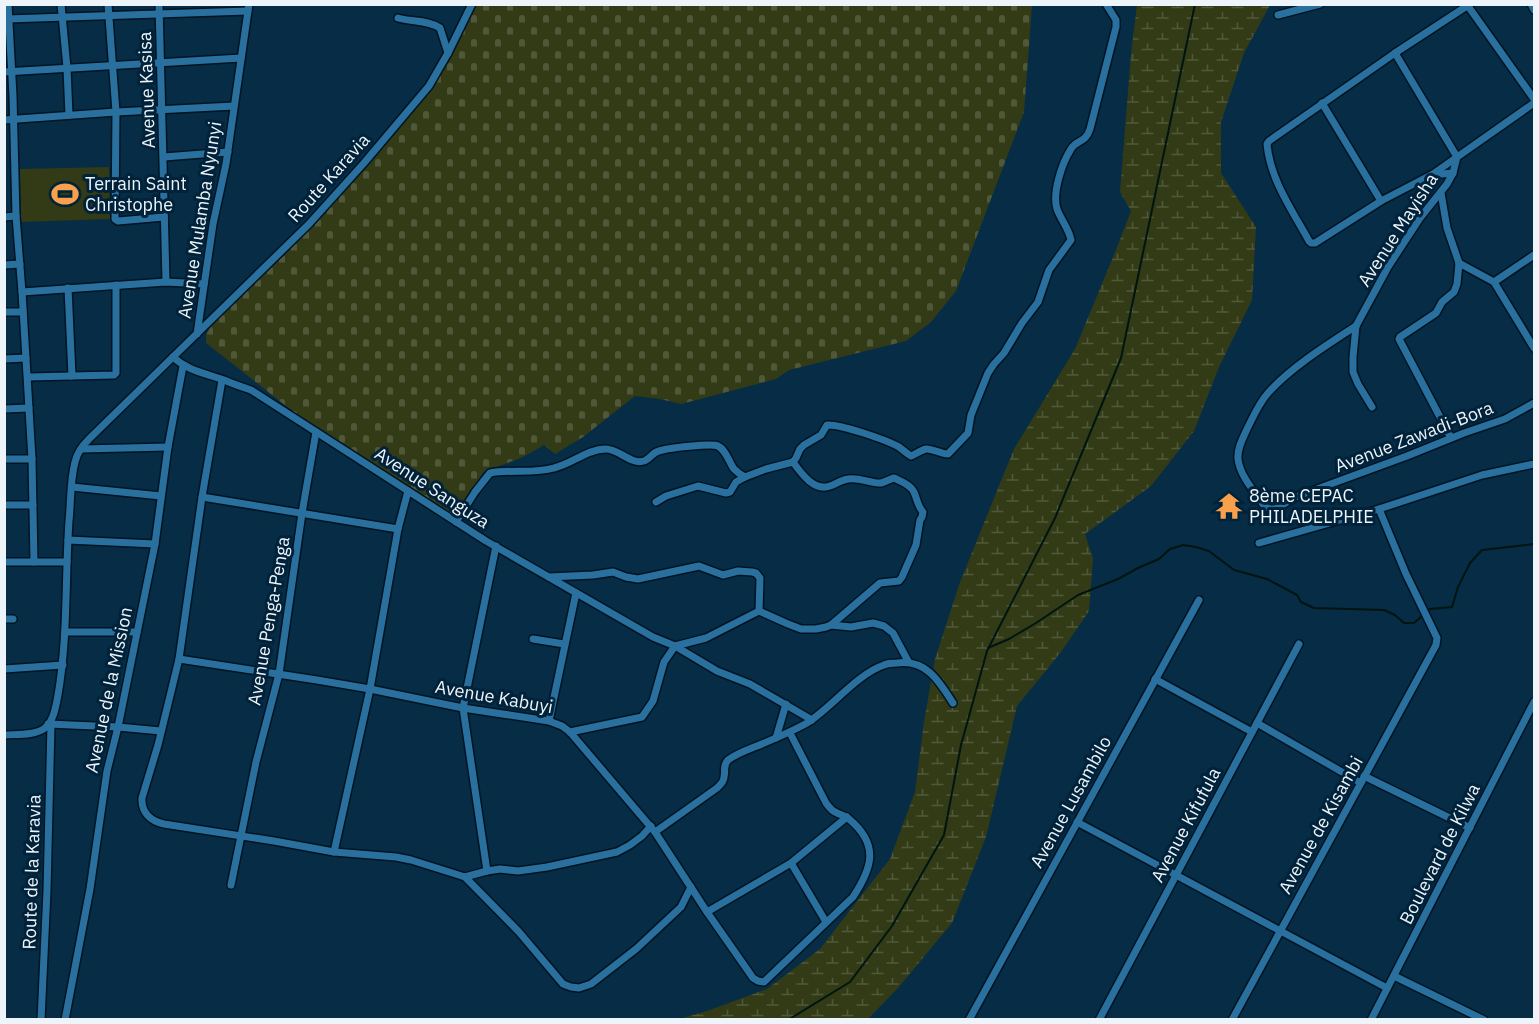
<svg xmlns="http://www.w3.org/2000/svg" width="1539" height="1024" font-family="'IBM Plex Sans',sans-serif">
  <defs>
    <pattern id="wetland-marsh" width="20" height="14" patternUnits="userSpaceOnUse" patternTransform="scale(1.5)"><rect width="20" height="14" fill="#323b16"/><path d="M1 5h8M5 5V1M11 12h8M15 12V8" fill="none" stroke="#505839"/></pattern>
    <pattern id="cemetery-stones" width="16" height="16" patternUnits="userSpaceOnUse" patternTransform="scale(1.5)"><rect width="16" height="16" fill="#323b16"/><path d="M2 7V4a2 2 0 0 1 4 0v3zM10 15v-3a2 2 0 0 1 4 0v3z" fill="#505839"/></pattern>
  </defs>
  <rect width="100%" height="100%" fill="#062d45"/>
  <path fill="url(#wetland-marsh)" d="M1137 5H1270L1244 53 1221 122V173L1256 227 1252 300 1219 367 1194 431 1151 486 1085 534 1093 559 1089 611 1061 652 1017 706 986 837 952 923 898 988 868 1019 676 1020 707 1011 767 989 820 949 890 859 915 792 924 722 935 659 960 582 1014 449 1075 349 1116 250 1131 211 1120 192 1131 54Z"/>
  <path fill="url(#cemetery-stones)" d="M474 5H1032L1024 112 956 291 931 322 906 341 789 370 776 379 681 404 660 399 635 396 583 437 555 454 544 445 523 457 483 472 456 522 333 443 206 343V335L211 326 282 257 370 162 410 115 440 72Z"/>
  <path fill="#323b16" d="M109 167 110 219 21 222 20 169Z"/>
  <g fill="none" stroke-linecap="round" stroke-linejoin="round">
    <g stroke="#001511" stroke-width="2">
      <path d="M1427 611 1430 609 1452 607 1458 587 1470 563 1482 550 1534 544"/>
      <path d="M988 648 1009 639 1036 623 1078 595 1118 579 1138 568 1159 559 1170 549 1183 545 1196 547 1209 551 1234 570 1267 579 1297 595 1301 602 1314 608 1384 610 1395 615 1404 623H1414L1423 615"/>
      <path d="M788 1020 850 982 892 926 944 835 961 745 987 651 1055 518 1121 358 1195 4"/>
    </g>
    <defs>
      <g id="minor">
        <path d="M8 4 13 96 16 216 22 292 32 459 34 562"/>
        <path d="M61 4 67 68 69 115"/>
        <path d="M108 4 116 112 115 219 118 221 164 217"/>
        <path d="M159 4 166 282"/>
        <path d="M1531 4 1534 10"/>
        <path d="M1468 6 1534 99"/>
        <path d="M1278 15 1320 4"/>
        <path d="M398 18C412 22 428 20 440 28L448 53"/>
        <path d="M7 19 248 11"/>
        <path d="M1395 53 1457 157"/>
        <path d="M4 72 241 58"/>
        <path d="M1322 103 1381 201 1431 175 1453 173"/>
        <path d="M4 120 116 112 234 106"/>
        <path d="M164 157 228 152"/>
        <path d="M1433 174 1534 103"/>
        <path d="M1441 193 1447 228 1459 263 1457 284 1454 292 1442 302 1436 313 1400 337 1399 339 1451 438"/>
        <path d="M1381 201 1315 243H1311L1309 241C1292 210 1270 179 1267 144L1269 141 1395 53 1470 4"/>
        <path d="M4 217 16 216"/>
        <path d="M1459 263 1494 282 1534 348"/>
        <path d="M4 265 20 264"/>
        <path d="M1494 282 1534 255"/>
        <path d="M68 288 72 376"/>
        <path d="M22 292 166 282 204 284"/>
        <path d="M4 312H23"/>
        <path d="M1356 326C1328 344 1290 368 1268 393 1259 403 1253 417 1247 429 1243 438 1237 448 1238 459 1240 477 1256 493 1265 507L1270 509H1275L1298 496 1407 456 1464 433 1505 419 1534 403"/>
        <path d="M197 334 213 224 226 164 249 4"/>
        <path d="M173 357C188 371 205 373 224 380 233 384 242 387 251 390L486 541 653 637 675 646 717 671 750 684 812 720"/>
        <path d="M4 359 26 358"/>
        <path d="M28 377 114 375 116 373V285"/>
        <path d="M222 380 202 497 179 659 158 745 142 798C141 813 151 821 164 824L274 841 334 852 396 857 411 860 465 877 487 871 500 869 518 871 547 867 617 852 630 845 642 836 651 826"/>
        <path d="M1372 407 1358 384 1353 372V357L1356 326 1388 267 1420 218 1447 184 1453 173 1457 157"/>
        <path d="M4 409 29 408"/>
        <path d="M81 449 168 447"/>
        <path d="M4 459H32"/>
        <path d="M72 487 161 496"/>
        <path d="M202 497 398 529"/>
        <path d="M656 502 666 496 698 486 726 493 730 492 736 482 745 477 766 469 793 462 796 458 800 449 804 445 821 435 827 425C840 424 887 440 899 447 903 450 906 453 911 456 916 454 921 450 926 449 931 448 941 454 948 454L968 433 971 415 988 373 994 364 1004 353 1022 323 1038 302 1049 270 1071 240C1069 229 1061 220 1057 209 1052 193 1062 163 1071 149 1077 139 1085 144 1090 129L1116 27V20L1106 4"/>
        <path d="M4 505H33"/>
        <path d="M456 522 475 492 490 473C511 469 534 474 554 468 572 464 587 449 606 449 619 449 631 465 644 461 650 459 653 452 659 451 667 448 712 443 718 446 726 450 729 462 734 469 737 472 741 475 745 477"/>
        <path d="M68 540 155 544"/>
        <path d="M1259 543 1379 509 1482 475 1534 464"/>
        <path d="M4 562H67"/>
        <path d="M549 577 593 575 613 572 626 577 638 579 699 566 723 575 738 571 752 572 756 573 760 578 759 611"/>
        <path d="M759 611 788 624 801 629H816L826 627 831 625 880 583 899 581 902 577 916 545 920 520 922 517 923 512C916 504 917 495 912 489 907 483 900 481 894 478 890 479 885 482 881 483 873 484 859 477 848 479 841 480 836 484 830 486 814 492 801 473 793 462"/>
        <path d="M4 619H13"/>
        <path d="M831 625 851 627 873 623 884 626 893 633 908 661"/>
        <path d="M65 632H137"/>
        <path d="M533 639 564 644"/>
        <path d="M179 659 317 680 370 689 463 708 549 721 562 726 570 732 655 832 707 912 753 978 758 981 764 982 853 897C872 868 880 845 849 819 844 815 837 814 832 810 830 808 828 806 826 803L790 733"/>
        <path d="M4 669 63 665"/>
        <path d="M1155 679 1252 732"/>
        <path d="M549 721 576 593"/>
        <path d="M1257 723 1361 783"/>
        <path d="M48 724 118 727 161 731"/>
        <path d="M570 732 642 717 653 701 664 662 675 646 706 638 759 611"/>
        <path d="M4 735C17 734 34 736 45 728 54 721 56 705 58 695 68 637 65 579 69 521 71 502 70 481 75 462 77 453 83 445 89 439L309 224 364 163 429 86 448 53 472 4"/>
        <path d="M776 738 786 704"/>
        <path d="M1364 776 1470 828"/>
        <path d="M1077 822 1387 988"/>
        <path d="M655 832 717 788C720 785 724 782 724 777 726 770 722 766 728 760 736 754 747 750 757 746 774 739 791 732 807 723 831 708 857 674 884 665 888 663 893 663 897 663 926 659 939 681 953 703"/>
        <path d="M334 852 370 689 398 529 408 491"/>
        <path d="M791 863 826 922"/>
        <path d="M487 871 463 708 496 546"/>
        <path d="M465 877 519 932 563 984 571 987 579 988 591 984 636 949 681 907 691 887"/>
        <path d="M231 885 256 762 279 674 302 513 316 432"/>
        <path d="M707 912 791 863 847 817"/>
        <path d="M1394 976 1484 1020"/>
        <path d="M41 1020 47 891 51 724"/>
        <path d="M65 1020 90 889 107 771 118 727 155 544 168 447 183 366"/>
        <path d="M969 1020 1199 600"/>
        <path d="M1099 1020 1299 644"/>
        <path d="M1232 1020 1436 645 1437 638 1406 574 1379 509"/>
        <path d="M1371 1020 1534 702"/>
      </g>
    </defs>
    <use href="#minor" stroke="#011422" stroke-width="10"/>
    <use href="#minor" stroke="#29709f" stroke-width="7"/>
  </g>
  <defs>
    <symbol id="stadium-bare" viewBox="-9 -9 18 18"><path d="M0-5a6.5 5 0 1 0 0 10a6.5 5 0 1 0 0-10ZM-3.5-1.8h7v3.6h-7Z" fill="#f9a04c" stroke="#00223a" stroke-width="2.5" paint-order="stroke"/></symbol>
    <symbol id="temple-bare" viewBox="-9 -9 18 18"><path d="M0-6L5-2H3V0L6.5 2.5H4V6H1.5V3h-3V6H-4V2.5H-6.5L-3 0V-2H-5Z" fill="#f9a04c" stroke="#00223a" stroke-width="2.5" paint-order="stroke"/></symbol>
  </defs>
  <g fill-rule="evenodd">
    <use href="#stadium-bare" x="46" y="175" width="38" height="38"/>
    <use href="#temple-bare" x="1210" y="487" width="38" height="38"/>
  </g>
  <g text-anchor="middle" stroke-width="6" stroke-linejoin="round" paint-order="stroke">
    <g font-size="18" fill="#eef5fa" stroke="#00223a">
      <text transform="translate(147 90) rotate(-92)" y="6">Avenue Kasisa</text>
      <text transform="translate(329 178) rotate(-48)" y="6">Route Karavia</text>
      <text transform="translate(200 220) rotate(-81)" y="6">Avenue Mulamba Nyunyi</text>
      <text transform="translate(1398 230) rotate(-57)" y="6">Avenue Mayisha</text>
      <text transform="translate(1414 437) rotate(-21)" y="6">Avenue Zawadi-Bora</text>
      <text transform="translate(432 488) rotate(33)" y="6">Avenue Sanguza</text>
      <text transform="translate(269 621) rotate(-80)" y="6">Avenue Penga-Penga</text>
      <text transform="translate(109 690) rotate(-78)" y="6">Avenue de la Mission</text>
      <text transform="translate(494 697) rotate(10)" y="6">Avenue Kabuyi</text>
      <text transform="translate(1071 802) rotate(-61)" y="6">Avenue Lusambilo</text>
      <text transform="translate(1186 825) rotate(-62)" y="6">Avenue Kifufula</text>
      <text transform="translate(1321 825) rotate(-61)" y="6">Avenue de Kisambi</text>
      <text transform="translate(1440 854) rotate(-63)" y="6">Boulevard de Kilwa</text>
      <text transform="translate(32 872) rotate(-88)" y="6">Route de la Karavia</text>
    </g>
    <g font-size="18" fill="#eef5fa" stroke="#00223a" text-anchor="start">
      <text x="85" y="190">Terrain Saint<tspan x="85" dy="21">Christophe</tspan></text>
      <text x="1249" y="502">8ème CEPAC<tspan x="1249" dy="21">PHILADELPHIE</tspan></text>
    </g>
  </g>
  <rect width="1539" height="1024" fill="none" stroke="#eef5fa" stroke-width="12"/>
</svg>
